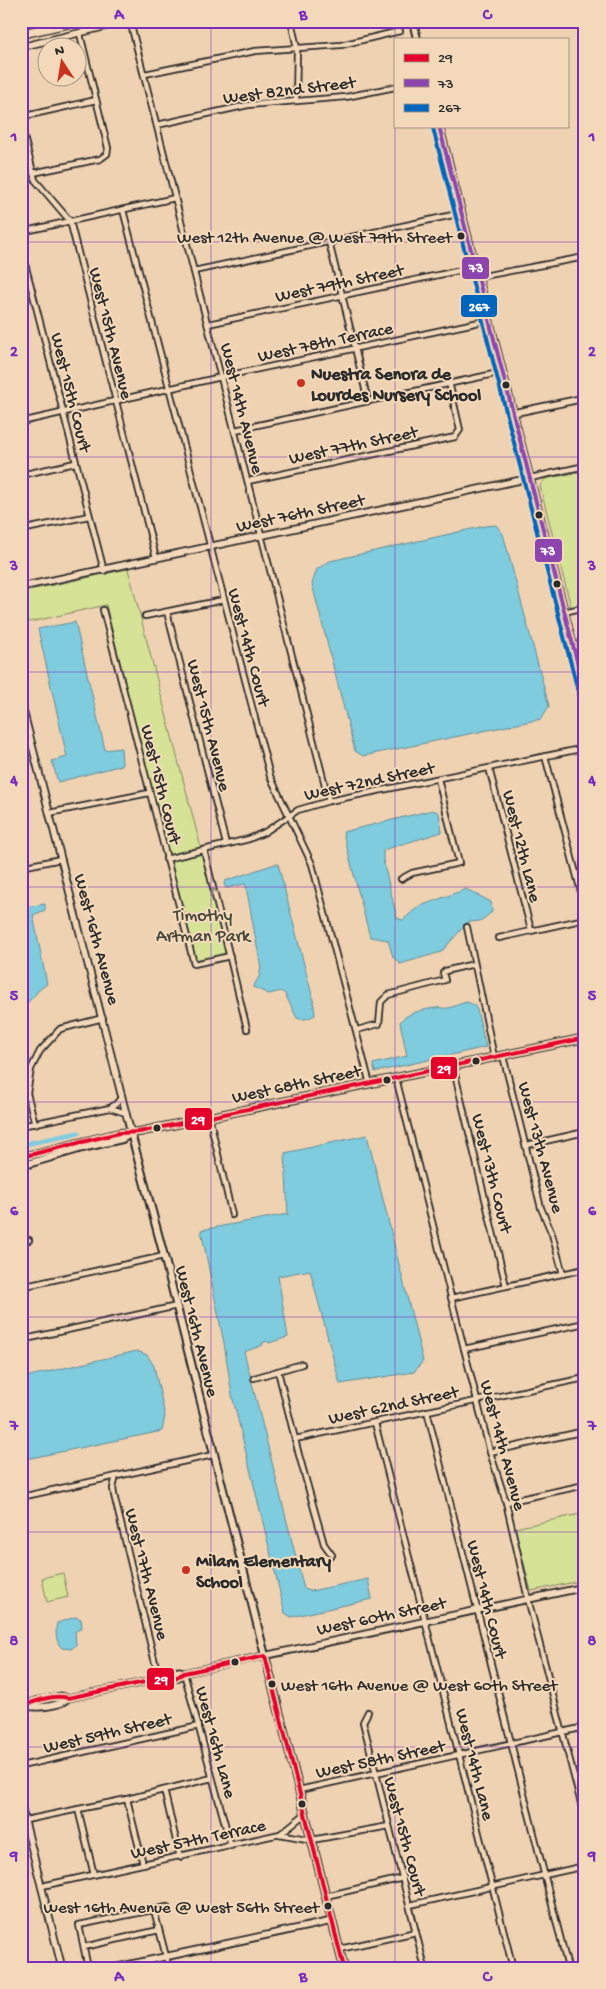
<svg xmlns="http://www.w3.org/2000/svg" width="606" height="1989" font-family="'Gochi Hand',sans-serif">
  <rect width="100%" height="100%" fill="#efd2b2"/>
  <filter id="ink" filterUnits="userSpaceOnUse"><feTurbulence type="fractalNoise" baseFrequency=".02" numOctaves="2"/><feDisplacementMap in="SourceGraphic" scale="10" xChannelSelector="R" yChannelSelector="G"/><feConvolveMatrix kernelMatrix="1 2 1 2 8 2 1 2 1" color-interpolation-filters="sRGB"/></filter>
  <g filter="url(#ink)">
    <g fill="#d6e396" stroke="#808760">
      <path d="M585 471V604L571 607 540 486 545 479Z"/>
      <path d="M128 569 229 955 194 964 106 605 21 624V592Z"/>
      <path d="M585 1513V1580L531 1591 515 1528Z"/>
      <path d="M63 1573 68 1597 47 1602 42 1578Z"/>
    </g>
    <g fill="#80ccdf" stroke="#5e8c97">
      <path d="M496 525 503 534 549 706 541 719 363 756 355 751 312 584 317 569 330 561 485 526Z"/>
      <path d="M75 622 105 750 121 748 122 765 58 782 52 761 67 757 38 629Z"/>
      <path d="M433 810 439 813 442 832 383 850V860L397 918 403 920 418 907 466 889 491 902 492 912 480 921 468 922 441 952 400 964 393 957 388 940 370 937 343 832Z"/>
      <path d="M275 864H278L313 999 315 1015C309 1018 303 1021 297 1018L285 994 281 991 269 994 253 987 259 977 261 968 246 886 245 884 226 888 224 884 225 881Z"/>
      <path d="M45 904V910L33 915 47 984 40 989 21 1010V908Z"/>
      <path d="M467 1002 474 1005 477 1010 486 1047 375 1072 373 1064 407 1056 400 1022C406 1013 425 1009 436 1008 440 1007 445 1009 448 1008 455 1007 460 1003 467 1002Z"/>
      <path d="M367 1135 423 1361 414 1372 340 1384 310 1270 278 1276 288 1337 269 1343 267 1341 262 1343 263 1345 244 1352 304 1589 311 1591 368 1579 372 1599 291 1617 285 1613 232 1395 224 1343 201 1230 288 1214 285 1153Z"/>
      <path d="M137 1351 147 1355 154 1366 165 1416 162 1431 21 1460V1378Z"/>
      <path d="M75 1617 81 1619 82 1627 75 1632 76 1645 71 1649 62 1648C56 1643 55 1631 57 1623Z"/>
    </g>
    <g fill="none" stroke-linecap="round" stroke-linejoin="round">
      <path stroke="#80ccdf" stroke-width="5" d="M21 1145 78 1133"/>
      <defs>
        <g id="minor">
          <path d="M130 21 329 801"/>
          <path d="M291 21 297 48 296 100"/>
          <path d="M145 74 255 51 341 45 400 31"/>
          <path d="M21 117 96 100"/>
          <path d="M21 125 35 180 70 221 156 558"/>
          <path d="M157 125 248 105 346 97 395 87"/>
          <path d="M33 173 100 159 107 154 108 148 80 34"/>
          <path d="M123 210 270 776 312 864 370 1084"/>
          <path d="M21 232 175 198"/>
          <path d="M329 242 368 401"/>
          <path d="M21 248 104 571"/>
          <path d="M194 271 462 213"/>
          <path d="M478 277 585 257"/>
          <path d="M208 324 476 267"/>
          <path d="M21 422 221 377 489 320"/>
          <path d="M235 430 503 372"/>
          <path d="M21 475 75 463"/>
          <path d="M530 478 585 466"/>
          <path d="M248 481 455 437 460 430 449 382"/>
          <path d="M21 530 89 516"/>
          <path d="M103 610 194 964 230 956"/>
          <path d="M167 612 226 844"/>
          <path d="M564 612 585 607"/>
          <path d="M145 616 223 600"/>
          <path d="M545 756 585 907"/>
          <path d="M489 768 531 930"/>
          <path d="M49 813 149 793"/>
          <path d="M204 850 247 1029"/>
          <path d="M166 859 249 839 265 832 298 810 329 801 585 748"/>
          <path d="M21 867 61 859"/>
          <path d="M401 879 412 873 459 863 438 779"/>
          <path d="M467 927 494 1057"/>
          <path d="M499 938 585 919"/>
          <path d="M357 1030 379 1024 381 1002 388 995 445 980 443 973 445 971 474 964"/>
          <path d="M503 1056 541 1208 552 1234 563 1274"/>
          <path d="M453 1066 506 1286"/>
          <path d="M396 1078 490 1452 506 1502 528 1599 585 1819"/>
          <path d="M110 1108 126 1113"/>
          <path d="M209 1116 232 1215"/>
          <path d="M35 1124 27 1093 31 1069 40 1051 60 1029 103 1018"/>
          <path d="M21 1126 110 1108 117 1103 122 1096"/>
          <path d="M527 1145 585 1132"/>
          <path d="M21 1241 29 1240"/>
          <path d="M21 1287 164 1256"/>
          <path d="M451 1298 585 1269"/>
          <path d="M21 1340 177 1306"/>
          <path d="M464 1349 585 1323"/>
          <path d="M278 1371 299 1455 324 1544 332 1555"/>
          <path d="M254 1378 302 1364"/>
          <path d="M427 1411 568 1968"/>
          <path d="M375 1423 513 1968"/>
          <path d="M295 1439 585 1378"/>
          <path d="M490 1452 585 1431"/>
          <path d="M116 1476 113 1488 114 1495 159 1679"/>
          <path d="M21 1497 213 1455"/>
          <path d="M506 1502 585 1485"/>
          <path d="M581 1588 585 1604"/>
          <path d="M184 1673 231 1846"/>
          <path d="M368 1712 363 1722 425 1968"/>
          <path d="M21 1766 199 1726"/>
          <path d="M164 1790 180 1857"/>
          <path d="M299 1790 585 1727"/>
          <path d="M127 1799 143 1864"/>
          <path d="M78 1809 94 1875"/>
          <path d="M21 1821 127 1799 212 1778"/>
          <path d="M280 1834 305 1814"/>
          <path d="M42 1886 280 1834 312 1840 389 1826"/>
          <path d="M326 1896 403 1878"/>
          <path d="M410 1905 585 1866"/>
          <path d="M154 1910 169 1968"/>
          <path d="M84 1947 159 1930"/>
          <path d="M340 1949 416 1932"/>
          <path d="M88 1968 79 1925 167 1907"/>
        </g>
        <g id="tertiary">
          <path d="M21 47 128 21"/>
          <path d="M513 413 585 398"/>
          <path d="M21 587 530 478"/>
          <path d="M21 702 131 1133"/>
          <path d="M159 1679 167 1673 180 1671 184 1673"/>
          <path d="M27 1706C39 1708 59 1707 68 1698"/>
          <path d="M21 1707 35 1701 61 1696 68 1698 159 1679C169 1680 177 1680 184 1673L585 1587"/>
          <path d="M21 1806 62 1968"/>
          <path d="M113 1968 332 1921"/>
        </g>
        <g id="secondary">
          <path d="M413 21 417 39"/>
          <path d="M439 126 585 693"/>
          <path d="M131 1133 164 1256 344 1968"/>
          <path d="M21 1157 119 1133 139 1132 585 1038"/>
          <path d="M21 1166 82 1148 122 1139 130 1134"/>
        </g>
        <g id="motorway">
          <path d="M21 22 24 21"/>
          <path d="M21 34 78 21"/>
        </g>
      </defs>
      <use href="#minor" stroke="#2b2b2b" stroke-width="8"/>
      <use href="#tertiary" stroke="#2b2b2b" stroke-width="9"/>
      <use href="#secondary" stroke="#2b2b2b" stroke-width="10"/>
      <use href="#motorway" stroke="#2b2b2b" stroke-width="11"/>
      <use href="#minor" stroke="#f3d9ba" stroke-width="4.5"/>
      <use href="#tertiary" stroke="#f3d9ba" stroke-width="5.5"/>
      <use href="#secondary" stroke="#f3d9ba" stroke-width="6"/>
      <use href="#motorway" stroke="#f3d9ba" stroke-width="8"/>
      <defs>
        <g id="bus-1">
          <path d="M21 1157 119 1133 139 1132 585 1038"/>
          <path d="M21 1707C35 1701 53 1694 68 1698L159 1679H173L184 1673 265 1656 344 1968"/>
        </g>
        <path id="bus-2" d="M439 126 585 692"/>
        <path id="bus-3" d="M433 128 579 695"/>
      </defs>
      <use href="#bus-1" stroke="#f3d9ba" stroke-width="8"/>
      <use href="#bus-2" stroke="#f3d9ba" stroke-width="8"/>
      <use href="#bus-3" stroke="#f3d9ba" stroke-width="8"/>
      <use href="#bus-1" stroke="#e4002b" stroke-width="4"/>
      <use href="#bus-2" stroke="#8e44ad" stroke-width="4"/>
      <use href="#bus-3" stroke="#0065bd" stroke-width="4"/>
    </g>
    <defs><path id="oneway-chevron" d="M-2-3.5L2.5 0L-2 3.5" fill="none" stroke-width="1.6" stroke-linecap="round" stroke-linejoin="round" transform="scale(1.25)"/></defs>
    <use stroke="#8f8272" href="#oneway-chevron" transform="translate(214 892) rotate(-104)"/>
  </g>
  <path fill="none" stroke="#7b2cbf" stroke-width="1" stroke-opacity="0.55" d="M211 21V1968M395 21V39M395 126V1968M21 242H585M21 457H585M21 672H585M21 887H585M21 1102H585M21 1317H585M21 1532H585M21 1747H585"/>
  <g fill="#2b2b2b" stroke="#f3d9ba" stroke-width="2">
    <circle cx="461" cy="236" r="4.5"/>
    <circle cx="506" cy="385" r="4.5"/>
    <circle cx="539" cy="515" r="4.5"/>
    <circle cx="557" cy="584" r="4.5"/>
    <circle cx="476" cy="1061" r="4.5"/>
    <circle cx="387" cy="1080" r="4.5"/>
    <circle cx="157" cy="1128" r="4.5"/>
    <circle cx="235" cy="1662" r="4.5"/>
    <circle cx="272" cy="1684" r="4.5"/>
    <circle cx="302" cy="1804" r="4.5"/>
    <circle cx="328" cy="1906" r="4.5"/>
  </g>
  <g fill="#c8321e" stroke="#f3d9ba" stroke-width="2">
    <circle cx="301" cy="383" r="5"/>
    <circle cx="186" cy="1570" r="5"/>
  </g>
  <g text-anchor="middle" stroke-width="4" stroke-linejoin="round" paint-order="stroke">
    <g font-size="17" fill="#2b2b2b" stroke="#f3d9ba" text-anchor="end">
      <text x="452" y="242">West 12th Avenue @ West 79th Street</text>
      <text x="281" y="1690" text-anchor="start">West 16th Avenue @ West 60th Street</text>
      <text x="319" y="1912">West 16th Avenue @ West 56th Street</text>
    </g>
    <g font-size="18" fill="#2b2b2b" stroke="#f3d9ba">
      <text transform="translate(289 89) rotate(-7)" y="6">West 82nd Street</text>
      <text transform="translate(339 282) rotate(-12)" y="6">West 79th Street</text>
      <text transform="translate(112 333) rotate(76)" y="6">West 15th Avenue</text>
      <text transform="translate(325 341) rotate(-12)" y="6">West 78th Terrace</text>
      <text transform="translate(72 392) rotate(76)" y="6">West 15th Court</text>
      <text transform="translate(243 408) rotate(76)" y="6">West 14th Avenue</text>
      <text transform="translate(353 444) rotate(-12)" y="6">West 77th Street</text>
      <text transform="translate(300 512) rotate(-12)" y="6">West 76th Street</text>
      <text transform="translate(250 647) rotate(75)" y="6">West 14th Court</text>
      <text transform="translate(210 725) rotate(76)" y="6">West 15th Avenue</text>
      <text transform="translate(369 780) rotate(-12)" y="6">West 72nd Street</text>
      <text transform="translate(162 784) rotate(76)" y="6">West 15th Court</text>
      <text transform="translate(523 846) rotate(76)" y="6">West 12th Lane</text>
      <text transform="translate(98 939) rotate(75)" y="6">West 16th Avenue</text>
      <text transform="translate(296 1083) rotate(-12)" y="6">West 68th Street</text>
      <text transform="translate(542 1147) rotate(75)" y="6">West 13th Avenue</text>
      <text transform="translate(493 1173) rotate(76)" y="6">West 13th Court</text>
      <text transform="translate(198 1331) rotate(76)" y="6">West 16th Avenue</text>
      <text transform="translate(393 1404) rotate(-12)" y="6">West 62nd Street</text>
      <text transform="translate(504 1445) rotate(75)" y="6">West 14th Avenue</text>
      <text transform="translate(148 1574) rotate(76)" y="6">West 17th Avenue</text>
      <text transform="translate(488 1599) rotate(76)" y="6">West 14th Court</text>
      <text transform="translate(381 1615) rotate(-12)" y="6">West 60th Street</text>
      <text transform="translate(107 1732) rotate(-13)" y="6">West 59th Street</text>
      <text transform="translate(217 1742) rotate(75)" y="6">West 16th Lane</text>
      <text transform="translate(380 1758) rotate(-12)" y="6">West 58th Street</text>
      <text transform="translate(476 1764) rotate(76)" y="6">West 14th Lane</text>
      <text transform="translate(406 1836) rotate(75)" y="6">West 15th Court</text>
      <text transform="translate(198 1838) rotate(-12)" y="6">West 57th Terrace</text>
    </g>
    <g font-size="18" font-weight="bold" fill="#2b2b2b" stroke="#f3d9ba" text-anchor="start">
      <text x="311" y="379">Nuestra Senora de<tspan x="311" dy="21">Lourdes Nursery School</tspan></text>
      <text x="196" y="1566">Milam Elementary<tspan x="196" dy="21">School</tspan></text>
    </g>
    <g font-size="18" fill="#45473b" stroke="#f3d9ba">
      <text x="203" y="920">Timothy<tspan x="203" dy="21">Artman Park</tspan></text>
    </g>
  </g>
  <g stroke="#f3d9ba" stroke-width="2">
    <rect x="461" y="256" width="29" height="24" rx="5" fill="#8e44ad"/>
    <rect x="460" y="294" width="38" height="24" rx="5" fill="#0065bd"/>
    <rect x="534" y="538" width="29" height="25" rx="5" fill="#8e44ad"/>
    <rect x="430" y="1056" width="28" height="24" rx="5" fill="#e4002b"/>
    <rect x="184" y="1107" width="29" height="24" rx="5" fill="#e4002b"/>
    <rect x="146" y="1667" width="29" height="24" rx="5" fill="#e4002b"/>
  </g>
  <g font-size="14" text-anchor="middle" font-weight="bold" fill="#fff">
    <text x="476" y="272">73</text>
    <text x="479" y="311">267</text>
    <text x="548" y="555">73</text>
    <text x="444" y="1073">29</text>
    <text x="198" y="1124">29</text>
    <text x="161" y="1684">29</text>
  </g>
  <rect width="606" height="1989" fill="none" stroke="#f3d9ba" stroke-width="55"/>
  <rect x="394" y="38" width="175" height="90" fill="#f3d9ba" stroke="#a39381"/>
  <rect x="404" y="54" width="25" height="8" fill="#e4002b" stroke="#a39381"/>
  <text x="438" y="62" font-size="15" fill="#2b2b2b">29</text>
  <rect x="404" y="79" width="25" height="8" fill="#8e44ad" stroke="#a39381"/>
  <text x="438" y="88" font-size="15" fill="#2b2b2b">73</text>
  <rect x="404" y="104" width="25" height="8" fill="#0065bd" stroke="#a39381"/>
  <text x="438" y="112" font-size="15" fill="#2b2b2b">267</text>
  <g transform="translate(62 62) rotate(348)"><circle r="24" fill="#f3d9ba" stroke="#a39381"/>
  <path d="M0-4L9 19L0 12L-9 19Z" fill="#c8321e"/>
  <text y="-8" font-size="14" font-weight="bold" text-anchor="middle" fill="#2b2b2b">N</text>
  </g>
  <rect x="28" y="28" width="550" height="1934" fill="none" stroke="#7b2cbf" stroke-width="2"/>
  <g font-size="16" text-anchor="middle" font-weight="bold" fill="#7b2cbf">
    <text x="119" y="19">A</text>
    <text x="303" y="19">B</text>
    <text x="487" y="19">C</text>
    <text x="14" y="141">1</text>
    <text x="592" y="141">1</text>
    <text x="14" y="356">2</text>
    <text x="592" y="356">2</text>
    <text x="14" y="570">3</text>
    <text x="592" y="570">3</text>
    <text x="14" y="785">4</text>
    <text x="592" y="785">4</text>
    <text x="14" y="1000">5</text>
    <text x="592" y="1000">5</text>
    <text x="14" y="1215">6</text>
    <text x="592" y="1215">6</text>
    <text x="14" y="1430">7</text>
    <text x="592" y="1430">7</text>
    <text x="14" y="1645">8</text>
    <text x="592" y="1645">8</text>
    <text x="14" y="1860">9</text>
    <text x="592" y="1860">9</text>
    <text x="119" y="1981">A</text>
    <text x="303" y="1981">B</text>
    <text x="487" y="1981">C</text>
  </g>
</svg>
